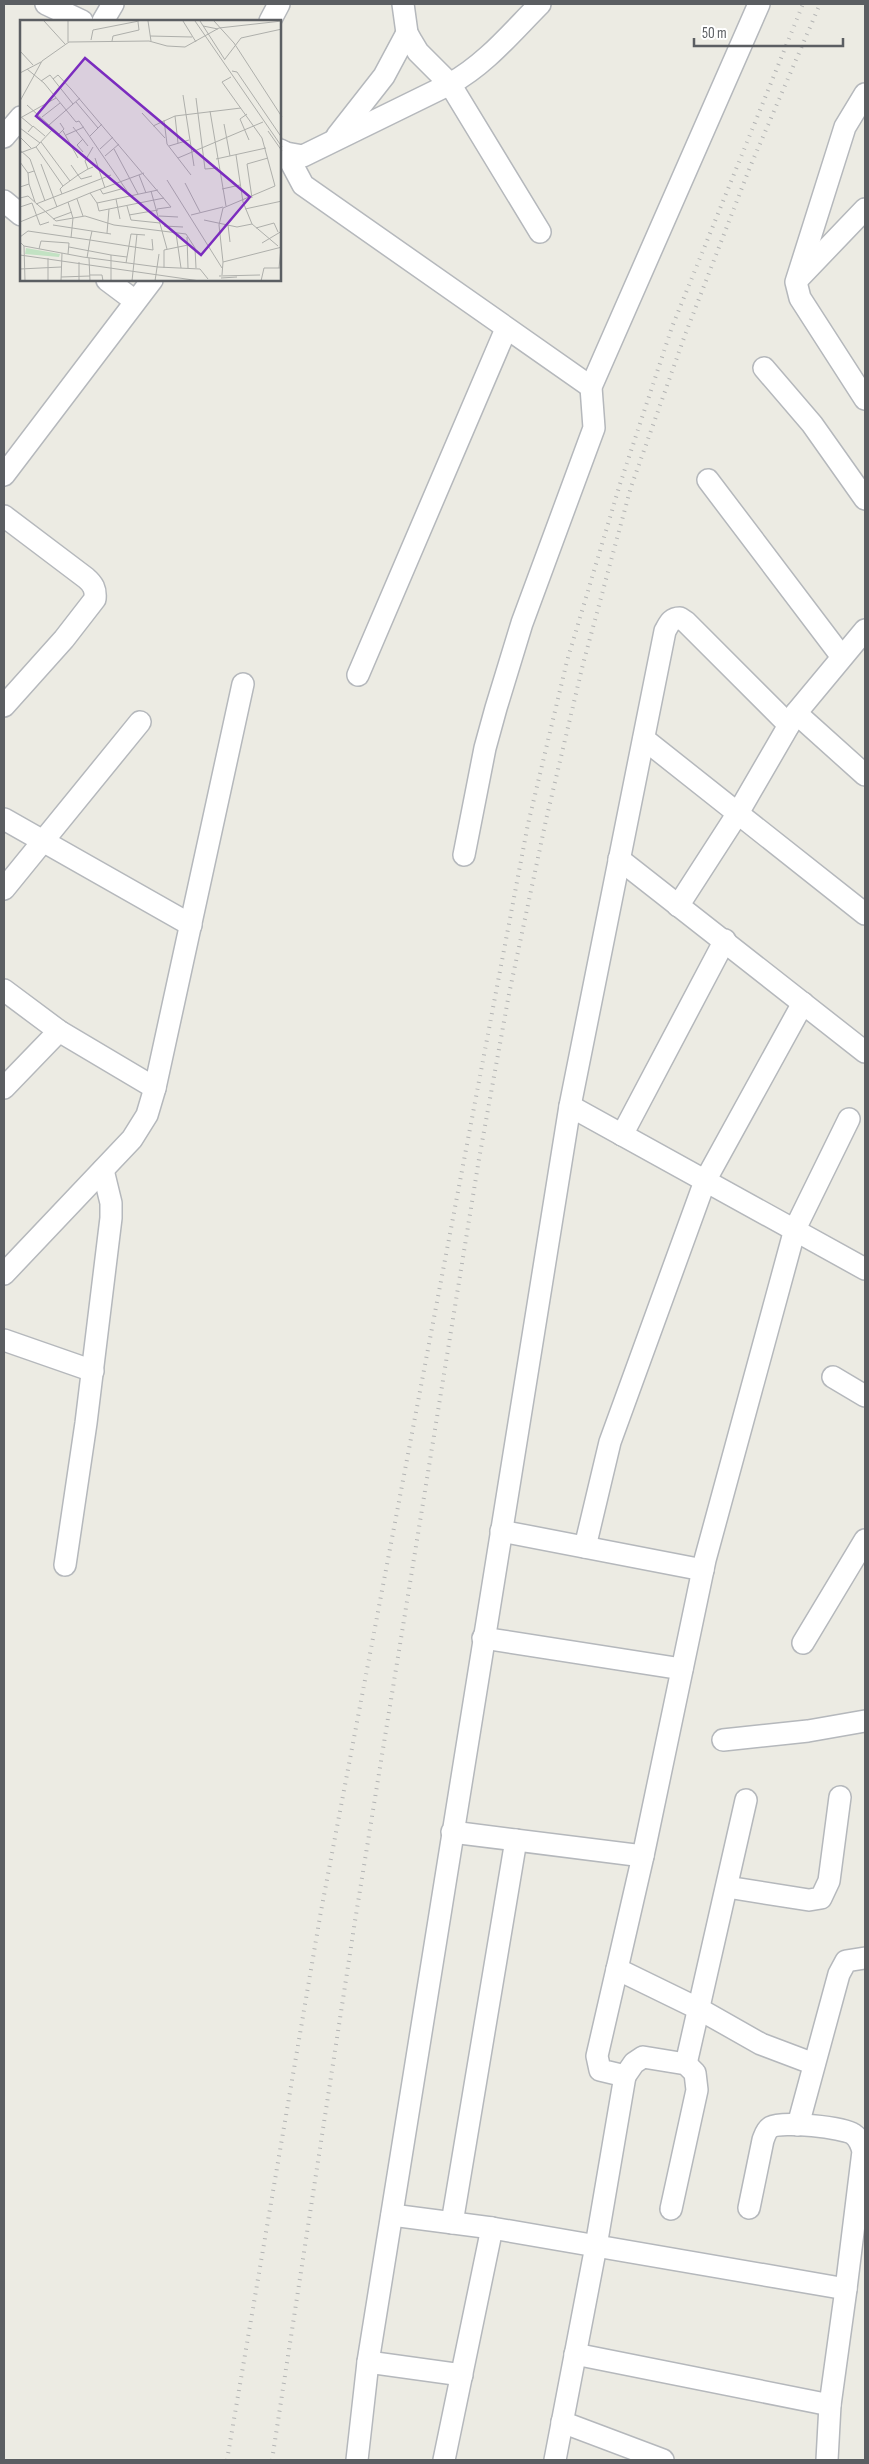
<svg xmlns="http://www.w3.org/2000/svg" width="869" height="2464" font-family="'Sofia Sans Condensed',sans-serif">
  <rect width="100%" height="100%" fill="#ecebe3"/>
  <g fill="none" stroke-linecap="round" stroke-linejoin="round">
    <defs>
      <g id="street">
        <path d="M46 4 82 21"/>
        <path d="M403 4 407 33 412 42 418 52 450 84 540 232"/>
        <path d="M103 21 113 4"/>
        <path d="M270 21 279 4"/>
        <path d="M865 94 845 127 796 282 800 298 865 399"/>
        <path d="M337 136 384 76 407 33"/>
        <path d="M4 137 21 117"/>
        <path d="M280 150 286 153 303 156 450 84C486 64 511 33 540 4"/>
        <path d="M286 153 303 185 591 387"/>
        <path d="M4 201 21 215"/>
        <path d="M799 278 865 209"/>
        <path d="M107 280 135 301"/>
        <path d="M764 368 812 424 865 499"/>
        <path d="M4 475 152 280"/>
        <path d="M708 480 842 657"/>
        <path d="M4 516 86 578C93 584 96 589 95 599L64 639 4 706"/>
        <path d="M358 675 506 329"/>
        <path d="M796 713 865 775"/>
        <path d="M644 739 865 914"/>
        <path d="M4 819 191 925"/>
        <path d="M464 855 485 748 496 708 522 623 594 428 591 387 759 4"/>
        <path d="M619 859 865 1052"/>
        <path d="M4 889 140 722"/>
        <path d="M678 906 738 813 796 713 865 630"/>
        <path d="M4 990 59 1031 155 1088"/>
        <path d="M4 1088 59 1031"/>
        <path d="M570 1106 865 1269"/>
        <path d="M622 1135 725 940"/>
        <path d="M4 1274 132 1139 147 1115 155 1088 243 684"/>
        <path d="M4 1340 93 1371"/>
        <path d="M833 1377 865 1396"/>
        <path d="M501 1531 703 1570"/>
        <path d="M585 1547 610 1442 705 1181 803 1003"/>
        <path d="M65 1565 86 1423 111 1218V1203L103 1170"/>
        <path d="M483 1638 682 1669"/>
        <path d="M803 1643 865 1540"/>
        <path d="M723 1740 808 1731 865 1721"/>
        <path d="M452 1832 643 1856"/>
        <path d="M727 1887 809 1900 821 1898 829 1881 840 1797"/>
        <path d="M617 1969 699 2009 761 2044 814 2064"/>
        <path d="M686 2064 746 1800"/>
        <path d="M625 2076 634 2063 643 2057 686 2064 695 2073 697 2090 671 2209"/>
        <path d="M798 2125 839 1974 846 1961 865 1958"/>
        <path d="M392 2215 492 2228 846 2289 863 2151C861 2144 859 2138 853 2134 843 2127 782 2121 771 2127 766 2130 765 2135 763 2140L749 2208"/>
        <path d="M452 2223 516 1840"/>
        <path d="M575 2354 830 2405"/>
        <path d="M368 2362 462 2375"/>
        <path d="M562 2422 663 2460"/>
        <path d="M357 2460 368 2362 570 1106 665 631C669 624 671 618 680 618L686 622 789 725"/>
        <path d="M444 2460 492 2228"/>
        <path d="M555 2460 596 2246 625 2076 600 2070 597 2056 643 1856 705 1560 795 1229 849 1119"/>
        <path d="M827 2460 830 2405 846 2289"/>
      </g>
    </defs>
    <use href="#street" stroke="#b5b8bc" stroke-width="24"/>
    <use href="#street" stroke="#fff" stroke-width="21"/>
    <g stroke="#b3b4b4" stroke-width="4" stroke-dasharray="1 6" stroke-linecap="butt">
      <path d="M227 2460 321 1911 528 824 567 661 620 484 672 327 803 4"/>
      <path d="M272 2460 355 1921 479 1159 509 994 546 820 583 664 631 487 685 335 750 167 820 4"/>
    </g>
  </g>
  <g transform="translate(20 20)">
    <rect width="261" height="261" fill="#ecebe3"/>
    <path d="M6 228 40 234 39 237 5 234Z" fill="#c2e2c3"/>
    <path fill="none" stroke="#aeafab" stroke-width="1" d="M24 1 45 24M128 1 131 21M163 1 176 22M175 1 262 127M180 1 205 40M194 1 214 23 262 97M183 6 198 9M130 16 172 17M71 20 73 10 119 1M92 21 93 16 119 10 118 2M48 22V1M0 31 13 45M205 39 221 18 262 9M7 49 24 63 56 102 59 101 107 171M212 51 217 52 262 118M0 53 21 42M33 59 38 55 51 69 151 187 137 189M21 61 30 55 53 84M163 75 174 146M176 78 185 149 198 148M0 81 22 41 49 22 129 21 147 26 165 27 199 8 262 1M56 82 78 108M7 85 29 105M190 91 206 186M122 93 145 118M227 94 220 99 229 120M0 96 13 107M155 96 158 123M2 97 36 78M22 97 40 83M144 100 147 124 171 155M40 103 44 109 39 114 29 105 60 78M204 104 210 136M133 106 155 96 221 88M53 107 68 126M0 108 20 123M43 111 58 138M248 111 262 131M8 112 13 106 25 116M46 115 64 107M70 116 82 104M0 117 11 128M21 122 50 161M149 126 169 120M16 127 33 109M80 129 93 117M94 129 118 174M0 130 10 139 25 181M63 132 57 125 63 119M0 133 16 127 43 166 40 169 42 174M216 135 223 182 232 204 258 226M85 136 99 124M75 138 85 168M158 138 243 102M196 139 246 128M0 142 8 153 14 151M21 144 37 187M51 145 58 155 68 149M73 147 68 149 65 141 73 127M124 153 70 173 77 183 138 170M119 155 126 173M147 160 202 248M165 163 180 192M9 164 15 182M43 166 58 155 61 159 72 156M0 167 9 164 8 153M80 169 83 174 101 169M202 169 220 165M131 171 147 229M0 178 8 176 36 201 65 196 94 205 166 214 175 228 176 248M232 178 227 144 248 138M57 179 63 196M96 179 100 199M48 182 53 198 51 218M77 183 79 191 144 178M16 184 91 155M107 186 111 200 140 203M0 187 12 183 20 205 29 202M225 189 262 181M109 195 138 190M171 195 203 187M139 196 158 197M33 199 52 192M184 200 217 207 232 204M0 202 70 173M33 205 91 214M208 205 210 222M144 206 163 207M236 208 254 203 258 212M72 211 70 220 133 230 132 219M87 213 89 189M156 213 161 248M0 217 8 211 70 220 67 238M167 217 168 248M0 222 4 226 63 237 138 247 180 249 188 259M242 223 262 211M4 226 5 261M49 227 91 235V261M19 229 21 221 49 223 48 234M0 235 180 261M91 235 107 237M28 238V261M69 238 70 261M59 242V261M203 242 199 205 203 188 255 166 242 118 202 62 211 57M106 243 111 214 125 215M144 248V230L168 225M259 248 261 227M0 249 41 247M70 255H82L83 261M202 255 203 242 262 227M199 256 240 255M41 257 70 256M201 258 217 257M41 261 42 233M112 261 117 214M135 261 139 234M241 261 244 248H262"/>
    <path fill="#7b2cbf" fill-opacity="0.15" stroke="#7b2cbf" stroke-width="2.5" d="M65 38 230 177 181 235 16 96Z"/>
    <rect width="261" height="261" fill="none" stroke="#5b5e62" stroke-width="2.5"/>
  </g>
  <rect width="869" height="2464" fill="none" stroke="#5b5e62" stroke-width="10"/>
  <path d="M694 38v8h149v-8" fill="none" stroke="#5b5e62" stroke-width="2.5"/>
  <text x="702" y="38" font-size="15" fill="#5b5e62" stroke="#ffffff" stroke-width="4" paint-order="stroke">50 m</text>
</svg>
